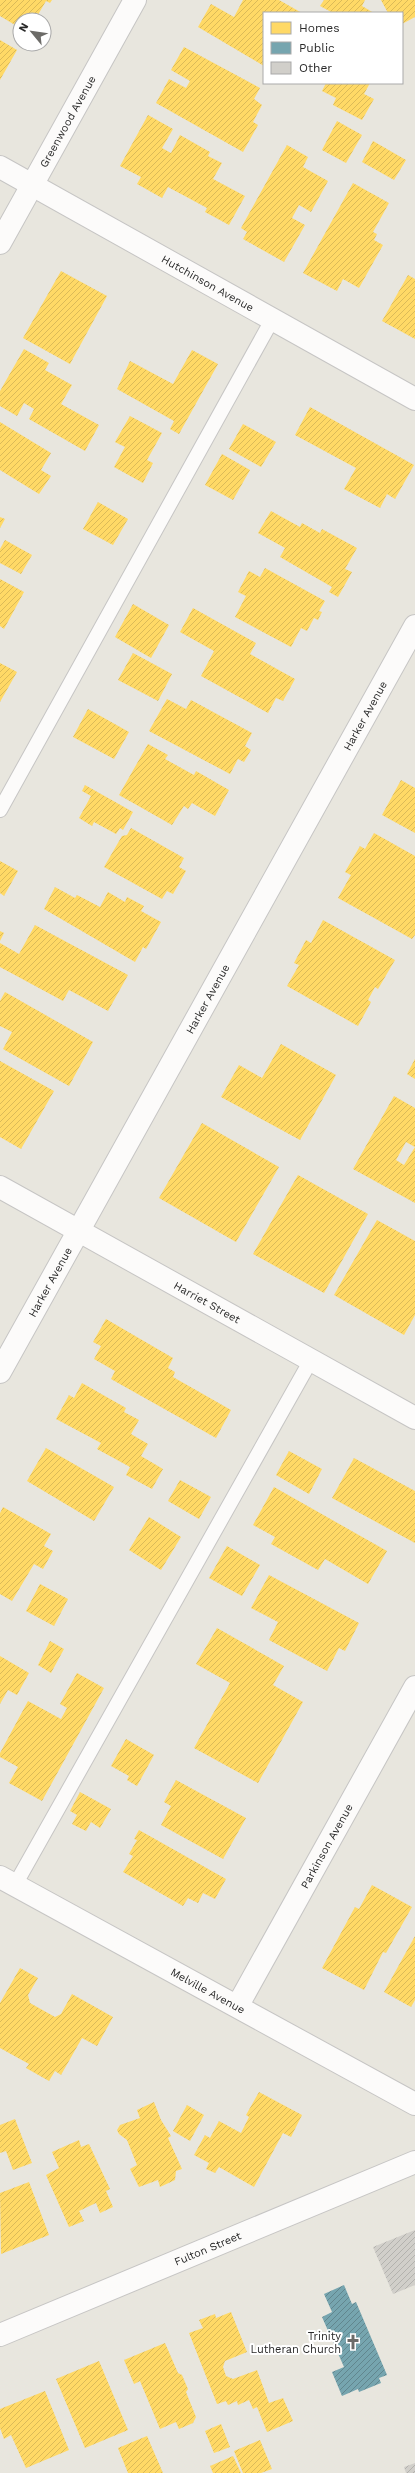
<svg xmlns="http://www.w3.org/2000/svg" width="415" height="2473" font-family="'Work Sans',sans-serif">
  <defs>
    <pattern id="homes-hatch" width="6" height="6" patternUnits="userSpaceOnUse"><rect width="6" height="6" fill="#ffd966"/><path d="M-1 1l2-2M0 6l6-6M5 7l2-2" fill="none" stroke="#dbba58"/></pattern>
    <pattern id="public-hatch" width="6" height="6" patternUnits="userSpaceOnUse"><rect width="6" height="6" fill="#76a5af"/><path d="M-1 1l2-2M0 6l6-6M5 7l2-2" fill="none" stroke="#61868e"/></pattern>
    <pattern id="building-hatch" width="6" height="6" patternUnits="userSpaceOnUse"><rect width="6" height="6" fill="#d1cfca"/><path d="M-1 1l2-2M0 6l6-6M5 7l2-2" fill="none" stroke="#b3b2ae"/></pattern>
  </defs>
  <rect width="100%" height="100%" fill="#e8e6de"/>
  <g fill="url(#homes-hatch)" fill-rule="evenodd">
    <path d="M0 0H52L50 3 46 1 35 20H20V28L0 16Z"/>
    <path d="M243 0H279L302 13H264V66L198 27 211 4 234 17Z"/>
    <path d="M324 0H365L362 6 374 13H333L320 6Z"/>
    <path d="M381 0H415V17L402 24V13H388Z"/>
    <path d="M0 40 17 50 0 80Z"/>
    <path d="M184 47 260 88 254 99 262 105 253 122 258 125 243 152 156 103 169 79 186 88 190 81 171 70Z"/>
    <path d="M326 83H370L364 94 374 99 362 120 333 105 336 98 322 91Z"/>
    <path d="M148 115 173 129 162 148 171 153 180 135 210 152 208 156 222 163 213 179 245 196 229 225 205 212 207 208 168 187 162 198 137 184 141 177 120 166Z"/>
    <path d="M337 121 362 135 346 163 322 150Z"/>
    <path d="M373 141 406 160 394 180 362 162Z"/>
    <path d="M287 145 308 157 303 167 328 181 311 212 299 205 292 218 305 225 284 262 243 239 247 232 241 228Z"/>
    <path d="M353 183 389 203 373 232 377 234 374 240 383 245 359 288 343 279 337 291 303 273Z"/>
    <path d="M61 271 107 296 70 364 23 338Z"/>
    <path d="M408 275 415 279V339L382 321Z"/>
    <path d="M24 349 49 363 45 370 72 385 61 404 99 425 85 451 29 419 34 409 24 403 17 416 0 406V391Z"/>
    <path d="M192 350 218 364 179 434 170 429 174 421 117 389 130 361 173 384Z"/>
    <path d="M310 407 414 465 395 499 387 494 380 508 344 489 356 468 295 435Z"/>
    <path d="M130 416 162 433 147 460 153 463 143 483 114 467 125 447 115 442Z"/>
    <path d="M0 422 51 453 41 470 51 476 39 494 0 470Z"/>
    <path d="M243 424 276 442 261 467 229 449Z"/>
    <path d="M222 454 250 470 233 500 205 485Z"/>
    <path d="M98 502 128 519 113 545 83 529Z"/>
    <path d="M271 511 300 527 302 523 320 533 322 529 357 548 345 569 352 572 338 597 329 592 332 587 280 557 285 548 258 533Z"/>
    <path d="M0 517 5 519 0 528Z"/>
    <path d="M5 540 32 555 21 574 0 563V549Z"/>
    <path d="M265 568 325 601 319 611 322 612 318 620 314 618 307 631 301 628 291 647 235 617 246 596 238 592 249 571 260 577Z"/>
    <path d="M0 579 24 592 4 629 0 626Z"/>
    <path d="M133 604 169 625 151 658 115 637Z"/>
    <path d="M193 608 256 643 250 654 295 679 283 701 276 698 268 713 201 676 214 651 180 632Z"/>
    <path d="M133 653 172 674 158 701 118 680Z"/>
    <path d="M0 663 17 672 0 702Z"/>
    <path d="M167 699 186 709 191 700 252 733 245 746 251 750 244 762 238 759 230 774 149 731Z"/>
    <path d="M88 709 129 732 114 759 73 737Z"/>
    <path d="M148 744 168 755 165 759 194 775 196 771 229 790 215 816 192 803 188 809 184 806 172 825 119 795Z"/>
    <path d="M401 780 415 788V833L382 815Z"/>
    <path d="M85 785 133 812 123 830 120 828 116 834 94 822 92 826 79 818 91 796 82 791Z"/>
    <path d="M131 828 184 858 179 867 186 871 173 894 167 891 162 899 104 867 122 836 127 835Z"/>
    <path d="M374 833 415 856V935L412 939 338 898 351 875 345 872 360 846 365 849Z"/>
    <path d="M0 861 18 871 4 896 0 893Z"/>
    <path d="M55 887 75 898 77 895 100 907 108 892 125 902 127 897 144 906 141 911 161 922 146 949 143 947 135 962 44 909Z"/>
    <path d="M323 920 395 960 378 989 375 987 368 1000 371 1002 358 1026 287 986 299 965 294 963 306 940 311 943Z"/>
    <path d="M35 925 128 975 108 1011 69 990 63 1001 0 967V943L19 954Z"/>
    <path d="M0 931 4 933 0 941Z"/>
    <path d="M5 992 93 1042 69 1086 3 1049 12 1032 0 1026V1001Z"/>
    <path d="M281 1044 336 1075 300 1140 221 1097 239 1065 262 1078Z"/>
    <path d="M415 1059V1079L407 1074Z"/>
    <path d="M0 1061 54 1091 21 1149 0 1137Z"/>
    <path d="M394 1096 415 1108V1203L353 1169ZM406 1142 415 1147 404 1165 396 1160Z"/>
    <path d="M202 1123 279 1167 236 1242 159 1198Z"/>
    <path d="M298 1175 368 1214 324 1293 253 1254Z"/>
    <path d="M377 1220 415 1241V1315L404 1335 334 1295Z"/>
    <path d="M106 1319 173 1358 168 1368 175 1372 173 1377 231 1410 216 1438 111 1379 115 1371 94 1359 101 1346 93 1342Z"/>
    <path d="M82 1383 126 1408 124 1412 139 1420 131 1434 148 1444 141 1456 163 1469 152 1489 126 1475 130 1467 97 1449 101 1443 56 1419 69 1395 74 1398Z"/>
    <path d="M46 1448 114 1487 94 1521 27 1481Z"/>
    <path d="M289 1451 322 1469 309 1494 276 1475Z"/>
    <path d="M354 1458 415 1491V1543L332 1498Z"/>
    <path d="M180 1480 211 1497 199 1519 168 1501Z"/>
    <path d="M274 1487 387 1551 368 1584 325 1559 318 1570 271 1544 275 1537 253 1525Z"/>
    <path d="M3 1507 51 1534 44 1546 53 1551 43 1569 34 1564 12 1601 0 1594V1513Z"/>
    <path d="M149 1517 181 1537 161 1570 129 1550Z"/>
    <path d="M227 1546 260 1565 242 1596 209 1578Z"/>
    <path d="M269 1575 359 1623 345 1651 339 1648 327 1671 269 1640 278 1622 251 1608Z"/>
    <path d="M40 1584 68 1599 54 1626 26 1611Z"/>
    <path d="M217 1628 284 1666 273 1685 303 1702 258 1783 194 1748 230 1683 196 1664Z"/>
    <path d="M50 1641 64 1649 51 1673 38 1665Z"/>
    <path d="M0 1656 29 1673 17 1695 8 1690 0 1704Z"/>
    <path d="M77 1673 104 1688 42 1801 9 1783 18 1767 0 1757V1753L28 1701 61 1719 67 1708 60 1704Z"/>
    <path d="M126 1739 154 1755 137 1786 127 1780 129 1776 111 1766Z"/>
    <path d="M176 1780 246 1818 223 1859 161 1825 171 1806 164 1802Z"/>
    <path d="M80 1792 111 1809 100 1828 91 1822 86 1831 72 1824 77 1815 70 1811Z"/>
    <path d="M139 1830 226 1879 215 1899 203 1893 198 1903 188 1898 183 1906 123 1872 133 1856 129 1854 137 1840 134 1839Z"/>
    <path d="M372 1885 412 1907 386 1953 383 1952 364 1990 322 1968 355 1907 359 1909Z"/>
    <path d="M415 1936V2000L411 2007 384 1992Z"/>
    <path d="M20 1968 38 1978 28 1995 30 2003 55 2017 61 2014 72 1994 113 2017 97 2046 82 2038 61 2075 55 2071 49 2081 26 2068 29 2064 0 2048V2003Z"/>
    <path d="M259 2092 302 2115 291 2137 283 2133 254 2187 219 2167 215 2173 206 2169 209 2163 194 2155 205 2135 210 2138 219 2121 241 2133 249 2117 246 2115Z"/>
    <path d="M154 2102 161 2120 171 2136 168 2138 182 2169 176 2171 175 2180 160 2187 158 2180 139 2187 130 2169 137 2165 127 2140 119 2134 117 2130 120 2125 140 2118 137 2110Z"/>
    <path d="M187 2105 204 2115 190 2141 173 2131Z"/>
    <path d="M15 2119 32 2163 13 2170 6 2151 0 2153V2125Z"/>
    <path d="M79 2140 81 2147 89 2144 110 2189 106 2191 113 2207 100 2213 96 2203 79 2211 84 2221 69 2227 46 2175 59 2168 52 2152Z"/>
    <path d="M29 2182 49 2235 1 2254 0 2193Z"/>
    <path d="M231 2312 247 2352 225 2361 223 2367 226 2376 233 2379 257 2370 269 2403 283 2398 293 2421 267 2432 257 2407 253 2409 249 2400 238 2405 237 2401 228 2405 226 2401 217 2404 189 2333 203 2328 199 2320 215 2314 216 2318Z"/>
    <path d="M165 2343 178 2373 182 2375 188 2389 186 2392 196 2417 193 2423 179 2429 176 2422 160 2429 140 2381 134 2384 124 2360Z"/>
    <path d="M99 2361 128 2430 85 2448 56 2379Z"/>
    <path d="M45 2391 69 2450 26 2468 11 2435 4 2439 0 2428V2409Z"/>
    <path d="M221 2424 230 2447 214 2453 205 2431Z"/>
    <path d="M147 2436 163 2473H128L118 2448Z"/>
    <path d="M260 2440 272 2469 261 2473H243L234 2451Z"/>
    <path d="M233 2456 241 2473H213L210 2466Z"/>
  </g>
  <path fill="url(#public-hatch)" d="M344 2285 352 2304 356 2302 387 2375 379 2378 381 2383 359 2392 358 2389 342 2396 332 2372 344 2367 322 2317 332 2312 324 2294Z"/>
  <g fill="url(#building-hatch)">
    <path d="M415 2230V2285L393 2294 373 2247Z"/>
    <path d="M415 2463V2473H406L404 2467Z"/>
  </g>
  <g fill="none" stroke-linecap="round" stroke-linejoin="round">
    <defs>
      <g id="service">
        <path d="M0 810 272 320"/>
        <path d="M15 1885 311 1360"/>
      </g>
      <g id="minor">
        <path id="s1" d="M0 167 415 399"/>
        <path id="s2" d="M0 243 135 0"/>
        <path id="s3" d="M0 1187 415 1418"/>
        <path id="s4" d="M0 1372 415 626"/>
        <path id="s5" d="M0 1877 415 2104"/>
        <path id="s6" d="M238 2005 415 1687"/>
        <path id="s7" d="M0 2335 415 2162"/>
      </g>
    </defs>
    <use href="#service" stroke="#c6c5c4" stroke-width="16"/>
    <use href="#minor" stroke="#c6c5c4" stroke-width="24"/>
    <use href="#service" stroke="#fcfbfa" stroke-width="14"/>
    <use href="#minor" stroke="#fcfbfa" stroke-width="22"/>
  </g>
  <defs>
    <symbol id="church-bare" viewBox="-9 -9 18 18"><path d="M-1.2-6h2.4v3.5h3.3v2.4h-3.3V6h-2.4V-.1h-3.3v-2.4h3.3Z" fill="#6c6b68" stroke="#fff" stroke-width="2.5" paint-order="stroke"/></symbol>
  </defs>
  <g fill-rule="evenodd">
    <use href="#church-bare" x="342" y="2331" width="22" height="22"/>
  </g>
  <g text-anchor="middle" stroke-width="4" stroke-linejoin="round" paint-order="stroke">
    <g font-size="11" fill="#292929" stroke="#fff">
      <text dy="4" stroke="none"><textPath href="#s2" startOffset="139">Greenwood Avenue</textPath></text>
      <text dy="4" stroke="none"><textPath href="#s1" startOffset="238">Hutchinson Avenue</textPath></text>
      <text dy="4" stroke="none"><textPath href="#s4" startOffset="751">Harker Avenue</textPath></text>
      <text dy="4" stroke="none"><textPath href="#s4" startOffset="427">Harker Avenue</textPath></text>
      <text dy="4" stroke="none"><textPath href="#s4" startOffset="103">Harker Avenue</textPath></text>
      <text dy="4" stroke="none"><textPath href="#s3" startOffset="237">Harriet Street</textPath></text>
      <text dy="4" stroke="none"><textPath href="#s6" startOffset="182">Parkinson Avenue</textPath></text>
      <text dy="4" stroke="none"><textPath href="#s5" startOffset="237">Melville Avenue</textPath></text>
      <text dy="4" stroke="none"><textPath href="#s7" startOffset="225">Fulton Street</textPath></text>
    </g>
    <g font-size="11" fill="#292929" stroke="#fff" text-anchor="end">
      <text x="341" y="2340">Trinity<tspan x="341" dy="13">Lutheran Church</tspan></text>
    </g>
  </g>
  <rect x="263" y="12" width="140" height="72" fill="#ffffff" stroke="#a9a9a9"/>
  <rect x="271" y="22" width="20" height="12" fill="#ffd966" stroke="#a9a9a9"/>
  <text x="299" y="32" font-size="12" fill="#292929">Homes</text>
  <rect x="271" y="42" width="20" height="12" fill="#76a5af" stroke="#a9a9a9"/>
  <text x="299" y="52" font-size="12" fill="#292929">Public</text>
  <rect x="271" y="62" width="20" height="12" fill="#d1cfca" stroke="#a9a9a9"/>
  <text x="299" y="72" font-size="12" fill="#292929">Other</text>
  <g transform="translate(32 32) rotate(299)"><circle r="19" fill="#ffffff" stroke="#a9a9a9"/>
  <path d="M0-3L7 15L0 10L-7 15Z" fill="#6c6b68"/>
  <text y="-6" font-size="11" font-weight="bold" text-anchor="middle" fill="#292929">N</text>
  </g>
</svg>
